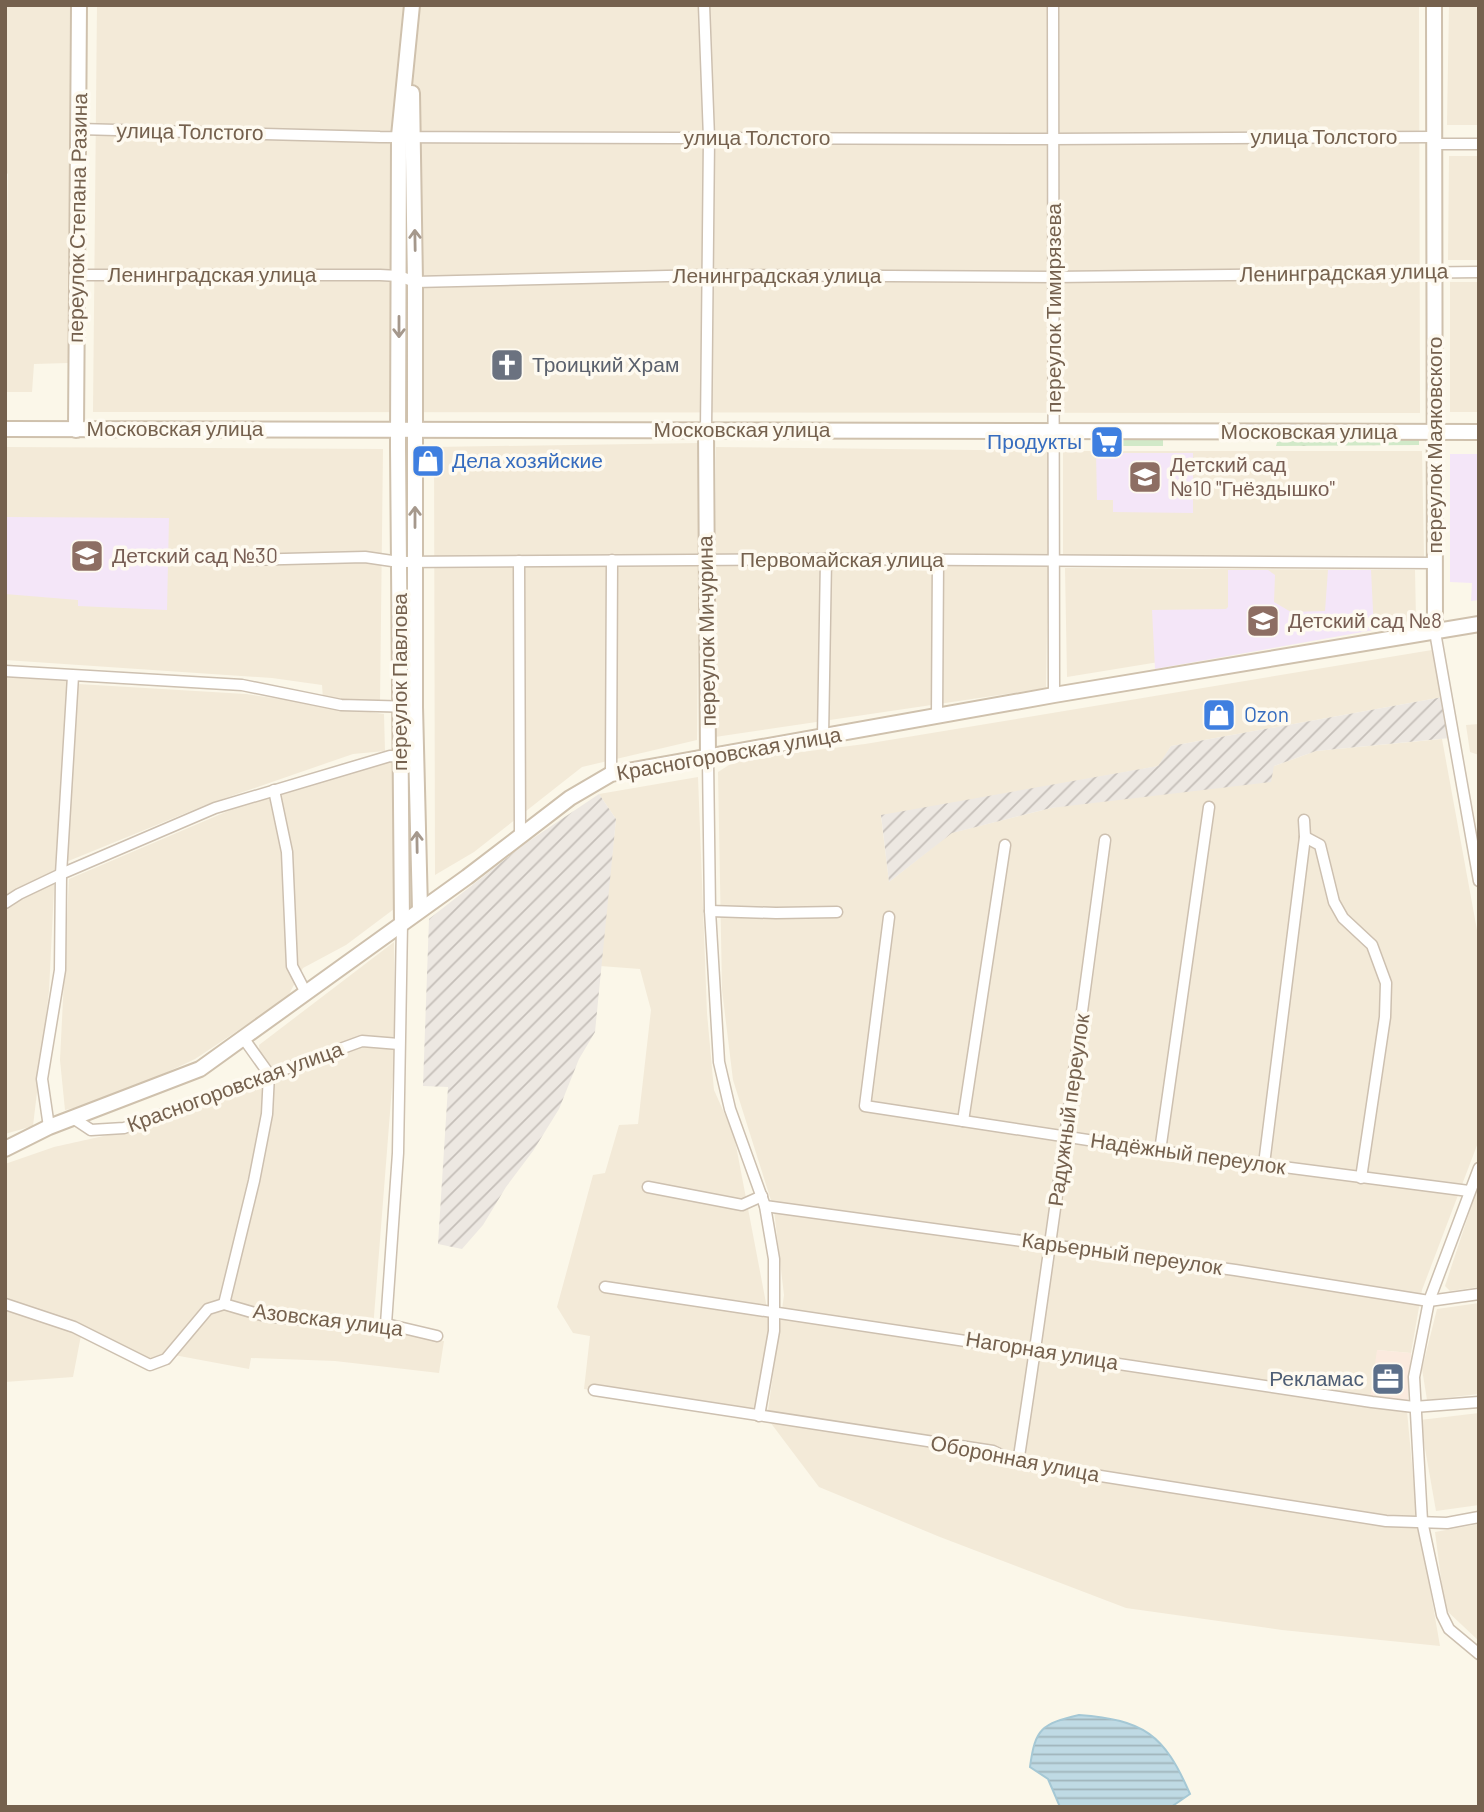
<svg xmlns="http://www.w3.org/2000/svg" width="1484" height="1812" font-family="Barlow,sans-serif">
  <defs>
    <pattern id="industrial-furrows" width="10" height="10" patternUnits="userSpaceOnUse" patternTransform="scale(1.75)"><rect width="10" height="10" fill="#ede8e2"/><path d="M-1 1l2-2M0 10L10 0M9 11l2-2" fill="none" stroke="#c5bfb9"/></pattern>
    <pattern id="forest-crowns" width="20" height="18" patternUnits="userSpaceOnUse" patternTransform="scale(1.75)"><rect width="20" height="18" fill="#d1e9c8"/><path d="M2 6a3 3 0 1 1 6 0M12 15a3 3 0 1 1 6 0" fill="none" stroke="#aec0a5"/></pattern>
    <pattern id="water-rules" width="6" height="5" patternUnits="userSpaceOnUse" patternTransform="scale(1.75)"><rect width="6" height="5" fill="#bfdae4"/><path d="M0 2.5h6" fill="none" stroke="#a0b4bb"/></pattern>
  </defs>
  <rect width="100%" height="100%" fill="#fbf7e9"/>
  <g fill="#f3ead8">
    <path d="M5 5H70L68 363 34 364 32 392H5L8 174 5 171Z"/>
    <path d="M97 5H1419L1420 413 93 412Z"/>
    <path d="M1449 5H1479V125H1447Z"/>
    <path d="M1449 156H1479V260H1448Z"/>
    <rect x="1450" y="282" width="29" height="130"/>
    <path d="M700 443 697 740 582 767 474 852 435 875 434 447Z"/>
    <path d="M5 447 383 449 380 702 323 699 322 685 272 678 5 660Z"/>
    <path d="M716 447 1050 451 1046 688 715 737Z"/>
    <path d="M1063 451H1422L1424 558H1063Z"/>
    <path d="M1065 568 1415 570 1416 620 1067 677Z"/>
    <path d="M1432 650 1443 697 1171 746 1159 766 881 816 889 882 951 833 1051 808 1274 766 1316 751 1442 739 1479 941V1140L1422 1290 1411 1353 1377 1350 1407 1411 1416 1508 1440 1646 1282 1630 1126 1608 940 1537 819 1487 767 1418 784 1295 774 1210 733 1080 722 990 718 772 737 760 865 744Z"/>
    <path d="M5 677 68 681 66 749 55 869 49 991 33 1126 5 1134Z"/>
    <path d="M78 684 246 694 384 714 385 751 353 754 208 804 66 862Z"/>
    <path d="M1479 724V755L1470 752 1466 725Z"/>
    <path d="M393 761 398 906 346 945 303 968 287 998 195 1059 108 1100 65 1110 60 1060 69 879 270 793 305 782Z"/>
    <path d="M698 777 707 1013 714 1090 734 1135 770 1324 754 1416 584 1389 590 1336 573 1333 557 1307 593 1175 605 1173 619 1125 638 1124 651 1010 640 969 600 966 616 819 599 794Z"/>
    <path d="M394 942 395 1049 373 1329 444 1341 439 1373 335 1361 251 1358 249 1369 174 1355 151 1361 83 1325 73 1377 5 1382V1164L54 1147 126 1131 261 1081 259 1045Z"/>
    <path d="M1479 1183V1287L1450 1291 1445 1286Z"/>
    <path d="M1479 1303V1394L1427 1400 1422 1369 1437 1309Z"/>
    <path d="M1479 1413V1505L1436 1511 1420 1420Z"/>
    <path d="M1479 1524V1641L1445 1609 1435 1532Z"/>
  </g>
  <path fill="#fbeade" d="M1377 1350 1411 1353 1407 1411 1369 1406Z"/>
  <g fill="url(#industrial-furrows)">
    <path d="M1443 697 1450 738 1316 751 1274 766 1271 782 1051 808 952 833 889 882 881 815 1158 766 1171 746Z"/>
    <path d="M599 794 616 819 595 1032 579 1059 559 1109 533 1151 506 1187 483 1225 462 1249 438 1244 448 1087 423 1086 429 919 526 843Z"/>
  </g>
  <g fill="#f4e6f8">
    <path d="M1096 453H1193V513L1113 512V500H1097Z"/>
    <path d="M1450 454H1479V600L1471 601 1472 583 1450 582Z"/>
    <path d="M5 517 169 518 167 610 78 606V600L5 594Z"/>
    <path d="M1228 570H1268L1275 575 1274 602 1291 612 1325 611 1328 570H1371L1374 630 1155 669 1152 610 1226 609 1228 607Z"/>
  </g>
  <rect fill="#d1e9c8" x="1114" y="440" width="49" height="6"/>
  <path fill="url(#forest-crowns)" d="M1278 439H1419V445L1276 446Z"/>
  <path fill="url(#water-rules)" stroke="#a5c8d5" stroke-width="2" d="M1079 1715C1144 1720 1164 1734 1190 1794L1171 1807H1060L1048 1779 1030 1767C1035 1728 1042 1724 1079 1715Z"/>
  <g fill="none" stroke-linecap="round" stroke-linejoin="round">
    <defs>
      <g id="street">
        <path d="M704 5 709 138 706 430"/>
        <path d="M1053 5 1054 695"/>
        <path d="M79 129 380 137 1053 139 1434 137"/>
        <path d="M1434 144H1479"/>
        <path d="M77 275H380L399 276 415 282 709 275 1054 277 1479 272"/>
        <path d="M249 560 365 557 399 562 826 559 1435 563"/>
        <path d="M519 561 520 836"/>
        <path d="M1435 632 1479 881"/>
        <path d="M5 671 242 685 341 705 415 707"/>
        <path d="M937 717 938 560"/>
        <path d="M823 737 826 559"/>
        <path d="M708 759 710 911 719 1062 730 1109 765 1206 774 1259V1331L759 1416"/>
        <path d="M611 774 612 560"/>
        <path d="M274 790 287 852 292 966 306 993"/>
        <path d="M1305 837 1320 845 1334 902 1343 918 1372 945 1386 983 1385 1017 1361 1178"/>
        <path d="M5 903 19 894 61 874 215 808 390 756 416 757"/>
        <path d="M710 911 776 913 837 912"/>
        <path d="M889 917 865 1106 1160 1151 1469 1191"/>
        <path d="M73 1118 91 1130 124 1128 362 1041 399 1044"/>
        <path d="M963 1121 1005 845"/>
        <path d="M49 1127 42 1079 60 970 61 874 73 676"/>
        <path d="M1160 1151 1209 807"/>
        <path d="M1264 1164 1305 837 1304 820"/>
        <path d="M1479 1168 1429 1301 1414 1377 1422 1521 1442 1615 1449 1629 1479 1654"/>
        <path d="M648 1187 742 1205 762 1196"/>
        <path d="M765 1206 1235 1270 1429 1301 1479 1294"/>
        <path d="M605 1287 1372 1402 1414 1407 1479 1402"/>
        <path d="M5 1304 74 1327 150 1365 166 1359 208 1309 224 1304 265 1316 371 1327 386 1324 437 1336"/>
        <path d="M224 1304 254 1181 267 1114 269 1074 244 1039"/>
        <path d="M386 1324 398 1153 402 923"/>
        <path d="M594 1390 993 1451 1018 1463 1386 1521 1447 1523 1479 1517"/>
        <path d="M1018 1463C1050 1256 1077 1048 1105 840"/>
      </g>
      <g id="secondary">
        <path d="M1434 5 1435 632"/>
        <path d="M412 93 415 282V707L420 910"/>
        <path d="M5 429 1479 432"/>
        <path d="M76 430 79 5"/>
        <path d="M706 430 708 759"/>
        <path d="M402 923 398 447 399 136 412 5"/>
        <path d="M5 1149 49 1127 200 1069 467 877 570 798 611 774 1054 695 1479 624"/>
      </g>
    </defs>
    <use href="#street" stroke="#cdc0b0" stroke-width="13"/>
    <use href="#secondary" stroke="#cfc1ad" stroke-width="18"/>
    <use href="#street" stroke="#fff" stroke-width="10"/>
    <use href="#secondary" stroke="#fff" stroke-width="14"/>
  </g>
  <defs><path id="oneway-shaft" d="M-6 0H5M1.5-3L5.5 0L1.5 3" fill="none" stroke-width="1.6" stroke-linecap="round" stroke-linejoin="round" transform="scale(1.75)"/></defs>
  <g stroke="#a5988c">
    <use href="#oneway-shaft" transform="translate(415 240) rotate(-91)"/>
    <use href="#oneway-shaft" transform="translate(399 327) rotate(90)"/>
    <use href="#oneway-shaft" transform="translate(415 517) rotate(-90)"/>
    <use href="#oneway-shaft" transform="translate(417 842) rotate(-91)"/>
  </g>
  <defs>
    <symbol id="church-square" viewBox="-11 -11 22 22"><rect x="-9" y="-9" width="18" height="18" rx="4" fill="#6b7280" stroke="#fefaf0"/><path d="M-1.2-6h2.4v3.5h3.3v2.4h-3.3V6h-2.4V-.1h-3.3v-2.4h3.3Z" fill="#fff"/></symbol>
    <symbol id="supermarket-square" viewBox="-11 -11 22 22"><rect x="-9" y="-9" width="18" height="18" rx="4" fill="#3f7fe0" stroke="#fefaf0"/><path d="M-6-5.5h2.5l.6 2H6L4.5 2H-2.5L-4.4-4H-6ZM-1.5 3.2a1.3 1.3 0 1 0 .1 0ZM3 3.2a1.3 1.3 0 1 0 .1 0Z" fill="#fff"/></symbol>
    <symbol id="shop-square" viewBox="-11 -11 22 22"><rect x="-9" y="-9" width="18" height="18" rx="4" fill="#3f7fe0" stroke="#fefaf0"/><path d="M-5-2.5h2.3a2.7 3.5 0 0 1 5.4 0H5L5.5 6h-11ZM-1.5-2.5h3a1.5 2.3 0 0 0-3 0Z" fill="#fff"/></symbol>
    <symbol id="school-square" viewBox="-11 -11 22 22"><rect x="-9" y="-9" width="18" height="18" rx="4" fill="#8d6e63" stroke="#fefaf0"/><path d="M0-5L7-2L0 1L-7-2ZM-4 1L0 2.5L4 1V4Q0 6-4 4Z" fill="#fff"/></symbol>
    <symbol id="office-square" viewBox="-11 -11 22 22"><rect x="-9" y="-9" width="18" height="18" rx="4" fill="#5c6f8a" stroke="#fefaf0"/><path d="M-6-3h4V-5.5h4V-3h4V5H-6ZM-1-4.5V-3h2v-1.5ZM-6 0V1H6V0Z" fill="#fff"/></symbol>
  </defs>
  <g fill-rule="evenodd">
    <use href="#church-square" x="488" y="346" width="38" height="38"/>
    <use href="#supermarket-square" x="1088" y="423" width="38" height="38"/>
    <use href="#shop-square" x="409" y="442" width="38" height="38"/>
    <use href="#school-square" x="1126" y="458" width="38" height="38"/>
    <use href="#school-square" x="68" y="537" width="38" height="38"/>
    <use href="#school-square" x="1244" y="602" width="38" height="38"/>
    <use href="#shop-square" x="1200" y="696" width="38" height="38"/>
    <use href="#office-square" x="1369" y="1360" width="38" height="38"/>
  </g>
  <g text-anchor="middle" stroke-width="7" stroke-linejoin="round" paint-order="stroke">
    <g font-size="21" fill="#75614e" stroke="#fefaf0">
      <text transform="translate(190 132) rotate(1)" y="7">улица Толстого</text>
      <text x="1324" y="144">улица Толстого</text>
      <text x="757" y="145">улица Толстого</text>
      <text transform="translate(78 218) rotate(-89)" y="7">переулок Степана Разина</text>
      <text transform="translate(1344 273) rotate(-1)" y="7">Ленинградская улица</text>
      <text x="212" y="282">Ленинградская улица</text>
      <text x="777" y="283">Ленинградская улица</text>
      <text transform="translate(1054 308) rotate(-90)" y="7">переулок Тимирязева</text>
      <text x="175" y="436">Московская улица</text>
      <text x="742" y="437">Московская улица</text>
      <text x="1309" y="439">Московская улица</text>
      <text transform="translate(1435 445) rotate(-90)" y="7">переулок Маяковского</text>
      <text x="842" y="567">Первомайская улица</text>
      <text transform="translate(707 631) rotate(-91)" y="7">переулок Мичурина</text>
      <text transform="translate(400 682) rotate(-90)" y="7">переулок Павлова</text>
      <text transform="translate(729 754) rotate(-10)" y="7">Красногоровская улица</text>
      <text transform="translate(235 1087) rotate(-20)" y="7">Красногоровская улица</text>
      <text transform="translate(1069 1110) rotate(-82)" y="7">Радужный переулок</text>
      <text transform="translate(1188 1154) rotate(8)" y="7">Надёжный переулок</text>
      <text transform="translate(1122 1254) rotate(8)" y="7">Карьерный переулок</text>
      <text transform="translate(328 1320) rotate(7)" y="7">Азовская улица</text>
      <text transform="translate(1042 1351) rotate(9)" y="7">Нагорная улица</text>
      <text transform="translate(1015 1459) rotate(11)" y="7">Оборонная улица</text>
    </g>
    <g font-size="21" fill="#5b616d" stroke="#fefaf0" text-anchor="start">
      <text x="532" y="372">Троицкий Храм</text>
    </g>
    <g font-size="21" fill="#366cbe" stroke="#fefaf0" text-anchor="start">
      <text x="1082" y="449" text-anchor="end">Продукты</text>
      <text x="452" y="468">Дела хозяйские</text>
      <text x="1244" y="722">Ozon</text>
    </g>
    <g font-size="21" fill="#785e54" stroke="#fefaf0" text-anchor="start">
      <text x="1170" y="472">Детский сад<tspan x="1170" dy="24">№10 "Гнёздышко"</tspan></text>
      <text x="112" y="563">Детский сад №30</text>
      <text x="1288" y="628">Детский сад №8</text>
    </g>
    <g font-size="21" fill="#4e5e75" stroke="#fefaf0" text-anchor="end">
      <text x="1364" y="1386">Рекламас</text>
    </g>
  </g>
  <rect width="1484" height="1812" fill="none" stroke="#75614e" stroke-width="14"/>
</svg>
